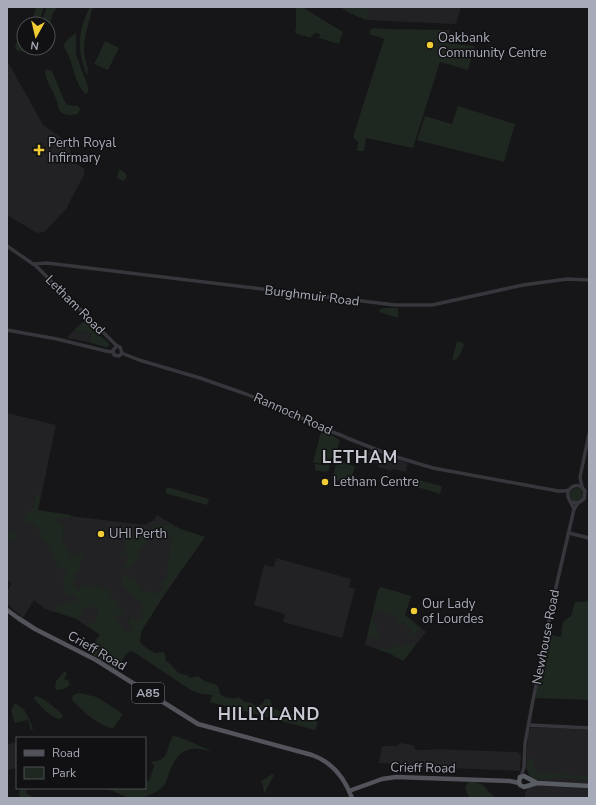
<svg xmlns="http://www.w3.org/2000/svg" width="596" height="805" viewBox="0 0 596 805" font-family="'Nunito Sans',sans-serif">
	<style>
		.built { fill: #222124 }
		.green { fill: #1f2721 }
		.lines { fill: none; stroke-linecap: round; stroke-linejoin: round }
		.tertiary { stroke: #36363c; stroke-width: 3.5 }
		.primary { stroke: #52535b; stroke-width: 4.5 }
		.trunk { stroke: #5a5c64; stroke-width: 4.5 }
		.poi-dot { fill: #f1cc33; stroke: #111012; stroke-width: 1.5 }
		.labels { text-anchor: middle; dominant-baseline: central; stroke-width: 3; stroke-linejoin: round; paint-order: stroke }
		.shield { fill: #111012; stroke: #7a7c86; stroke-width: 1 }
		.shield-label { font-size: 12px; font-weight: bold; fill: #a7aab7 }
		.poi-label { font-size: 13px; fill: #a7aab7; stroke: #111012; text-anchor: start }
		.street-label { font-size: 13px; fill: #a7aab7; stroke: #111012 }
		.district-label { font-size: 17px; font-weight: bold; letter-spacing: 1px; fill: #c8cad3; stroke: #111012 }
	</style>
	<rect width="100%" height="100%" fill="#161517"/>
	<g class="built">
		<path d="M340,7H461L456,24L366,20L350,13Z"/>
		<path d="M7,60L43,125L71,144L70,157L74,162L84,169V175L69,203L67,208L44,232L37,233L7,215Z"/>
		<path d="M73,331L81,333L82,331L91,334L88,342L67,338Z"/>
		<path d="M7,413L56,425L38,510L62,515L145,525L154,520L157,515L170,523L185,531L205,537L165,594L127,653L76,619L45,609L34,600L23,618L7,604V591L12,584L7,580Z"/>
		<path d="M370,451L408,463L405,472L393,469L390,471L378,467V464L365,460L367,452Z"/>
		<path d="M276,558L351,579L349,587L355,589L342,638L283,622L285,614L254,605L264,565L274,567Z"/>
		<path d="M381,587L411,596L405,615L426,632L403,661L389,653L365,645L378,590Z"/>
		<path d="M531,727L589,730V798H525V792L529,786L531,778L526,768L528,734Z"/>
		<path d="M15,742L17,749V765L14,769L7,770V745Z"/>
		<path d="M400,743L413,745L416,750H431L432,749L517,752L521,755L520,771L422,767V765L379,763L382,746H397Z"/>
	</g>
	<g class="green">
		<path d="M36,7H44L38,24H31Z"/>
		<path d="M47,7H58C51,14 50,21 51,30L48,33V24H43C43,17 44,13 47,7Z"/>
		<path d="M90,7H93C89,21 84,36 84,51C84,61 90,65 87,76C77,49 77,33 90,7Z"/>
		<path d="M296,7H302L343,32L339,44L319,38L320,34L316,33L312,35L311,38L295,33L296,27Z"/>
		<path d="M340,7H369L366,20L350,13Z"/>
		<path d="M374,28L385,29L450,30L446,43L475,46L468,70L440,62L413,148L366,138L364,151H357L358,142L353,137L384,39L369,34L370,30Z"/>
		<path d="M76,33V54L88,87V92L86,94C72,82 75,61 63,46L68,39Z"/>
		<path d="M22,38L24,40V48H27V52L18,51L15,48L16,43Z"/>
		<path d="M105,41L119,48L108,70L94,64Z"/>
		<path d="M47,69L52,71L64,100L67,105L78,106L80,109L78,114C73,115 65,117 60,111C58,109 58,103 56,99C53,91 44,78 45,70Z"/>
		<path d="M458,106L515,124L504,162L417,140L425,116L452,124Z"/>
		<path d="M119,169C124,172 128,173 126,179L123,181L117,178Z"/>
		<path d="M384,308H398V318L379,312L380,309Z"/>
		<path d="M85,320C90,324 90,327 93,331C98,336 105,338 109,344L108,347H105L88,342L91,334L82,331L81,333L73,331Z"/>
		<path d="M457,341L463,343L464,345C461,352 459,360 452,360Z"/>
		<path d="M322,432H326L340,440C338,453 328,467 313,462L320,435Z"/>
		<path d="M330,461L329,470L326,472L315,470V464L323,465Z"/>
		<path d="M337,461L355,466L350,484L332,479Z"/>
		<path d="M419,480L442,486L440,494L417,487Z"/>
		<path d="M167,487L209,499L207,505L165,493Z"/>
		<circle cx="577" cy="495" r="7"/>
		<path d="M39,494H41L38,510L71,515L69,518H57V522L64,525L63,533L64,538L62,543L67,548L70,555L74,556L78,554H81L83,558L79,564L81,568L75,575V580L72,582V584L77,585L78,591L82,584L91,588L93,585H97L103,589L105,588L109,591V593L119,604L118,608L123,612L124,615H116L117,621L120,622L121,627L127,632L134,628L128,621L132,616L137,620H140L142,618C142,615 143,611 143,608C142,603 126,588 121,584L123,574L136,580L144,593L148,590L157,594L160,591H164L161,582L166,579L172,535L148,531L147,542L140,549L136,562L129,570H126L123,566L128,561V555L124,554L123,550L126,546L124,538L126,536L136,537L139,531L151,528L159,524C162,526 166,527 170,524L173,525V528H178L205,537L165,593L141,632L140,642L145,647L155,653L163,652L165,654L166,661C172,664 175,671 181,674C185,675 187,674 190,678L198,676C201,678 204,681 207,682C215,684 219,684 220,694C225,698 233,700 239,697L243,701L252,703L254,705H260L263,703L265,699H270L273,708L282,712L285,714L290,713L298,718L303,714L315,720L318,723L315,730L210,702L212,695L201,694L189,689L132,651L127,653L116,669L88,652L100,634L86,625L95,622L98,613L97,607H86L81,617L78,619L57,612L55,609L56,606L67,602H75L77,600V596L68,595C63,587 60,579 67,572L66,570H61C52,561 51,545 41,539L42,535L33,524L23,523C22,518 30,509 34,507L35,496Z"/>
		<path d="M12,531H15L17,532L16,539L11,540L7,544V535Z"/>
		<path d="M381,587L411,596L405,615L420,628L413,637L410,628L407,629L404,622L399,623L396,616L376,610L373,617L380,636L374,638L367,637L378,590Z"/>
		<path d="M589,601V700L535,698L548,634L561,637L563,622L571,616L575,602Z"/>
		<path d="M414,643L415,646L403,661L389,653L378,650L384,647L385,650L399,645L400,648L403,647V645Z"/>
		<path d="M65,671L67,673L64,679L68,680L70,685L64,689L57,690L55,688L56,681Z"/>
		<path d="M79,693L97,697L123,714L113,729C96,724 84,712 72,700L73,695Z"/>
		<path d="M35,696C45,697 54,708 62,714L63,717L59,719C52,718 38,705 34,698Z"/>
		<path d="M15,703C26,708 30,719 33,730H31L28,720L15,723L11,710Z"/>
		<path d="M173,736L179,737L212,751C205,750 195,747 188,750C174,754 170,771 166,782C162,790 148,797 140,798C125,800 116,790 102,788H145V780L149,781L154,766L151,762C171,760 165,749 173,736Z"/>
		<path d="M527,758L534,759V768L538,773L589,776V781C578,780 567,777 557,778C549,778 538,782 531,777C526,772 527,764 527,758Z"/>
		<path d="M272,774L274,775L264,794L263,784L260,782Z"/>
		<path d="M472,781L483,785L495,798H470C466,793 463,787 468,782Z"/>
		<path d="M20,788H27L26,793L34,798H21L19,794Z"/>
	</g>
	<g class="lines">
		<g class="tertiary">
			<path d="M7,246L36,266L117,346L120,347L122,353L124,354L139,360L200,378L246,394L278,407L330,431L343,436L347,438L393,456L433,468L558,491H565L569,490"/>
			<path d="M33,264L47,263L395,305H432L523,285L567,279L589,280"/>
			<path d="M7,330L57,339L106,351L113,352"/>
			<path d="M117,346L113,350L114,355L119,356L122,353"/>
			<path d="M582,487L580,477L589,434"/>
			<path d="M571,502L578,503L584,499L585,491C580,483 572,484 568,492V497L574,509"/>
			<path d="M569,533L589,538"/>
			<path d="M529,725L589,728"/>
			<path d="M521,777L524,767L525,743L533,700L554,596L574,509L578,503"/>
		</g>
		<g class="primary">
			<path d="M7,610L18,618L35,629L96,660L198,724L312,755C332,762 345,779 352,798"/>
			<path d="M349,791L382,779L396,777L510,781L519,783"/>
		</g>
		<path class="trunk" d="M537,783L524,776L520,777L519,782L520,785L524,787L537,783L589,786"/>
	</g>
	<g class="poi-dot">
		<circle cx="430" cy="45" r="4"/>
		<path d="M37 144h4v4h4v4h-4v4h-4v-4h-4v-4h4z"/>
		<circle cx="325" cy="482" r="4"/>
		<circle cx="101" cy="534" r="4"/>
		<circle cx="414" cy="611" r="4"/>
	</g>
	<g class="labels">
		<rect class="shield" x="132" y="683" width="32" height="20" rx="3"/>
		<g class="shield-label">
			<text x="148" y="693">A85</text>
		</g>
		<g class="poi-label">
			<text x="438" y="38">Oakbank<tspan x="438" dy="15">Community Centre</tspan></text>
			<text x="48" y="143">Perth Royal<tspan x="48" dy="15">Infirmary</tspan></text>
			<text x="333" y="482">Letham Centre</text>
			<text x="109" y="534">UHI Perth</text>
			<text x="422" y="604">Our Lady<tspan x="422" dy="15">of Lourdes</tspan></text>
		</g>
		<g class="street-label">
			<text transform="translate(312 296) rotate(7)">Burghmuir Road</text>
			<text transform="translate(75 305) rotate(45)">Letham Road</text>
			<text transform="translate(293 414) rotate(24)">Rannoch Road</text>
			<text transform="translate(546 637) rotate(-79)">Newhouse Road</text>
			<text transform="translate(97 651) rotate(30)">Crieff Road</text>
			<text transform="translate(423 768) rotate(1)">Crieff Road</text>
		</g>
		<g class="district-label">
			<text x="360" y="457">LETHAM</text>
			<text x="269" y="714">HILLYLAND</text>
		</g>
	</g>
	<rect width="596" height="805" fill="none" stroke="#a7aab7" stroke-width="16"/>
	<rect x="16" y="737" width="130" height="52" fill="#111012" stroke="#4d4e54"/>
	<rect x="24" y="750" width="20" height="6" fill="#52535b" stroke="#4d4e54"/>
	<text x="52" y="757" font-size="12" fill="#a7aab7">Road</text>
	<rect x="24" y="767" width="20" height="12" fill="#1f2721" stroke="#4d4e54"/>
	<text x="52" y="777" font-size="12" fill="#a7aab7">Park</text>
	<g transform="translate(36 36) rotate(188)"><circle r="19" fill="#111012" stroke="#4d4e54"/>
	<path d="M0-3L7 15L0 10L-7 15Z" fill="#f1cc33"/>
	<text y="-6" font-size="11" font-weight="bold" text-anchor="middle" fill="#a7aab7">N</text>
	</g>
</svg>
